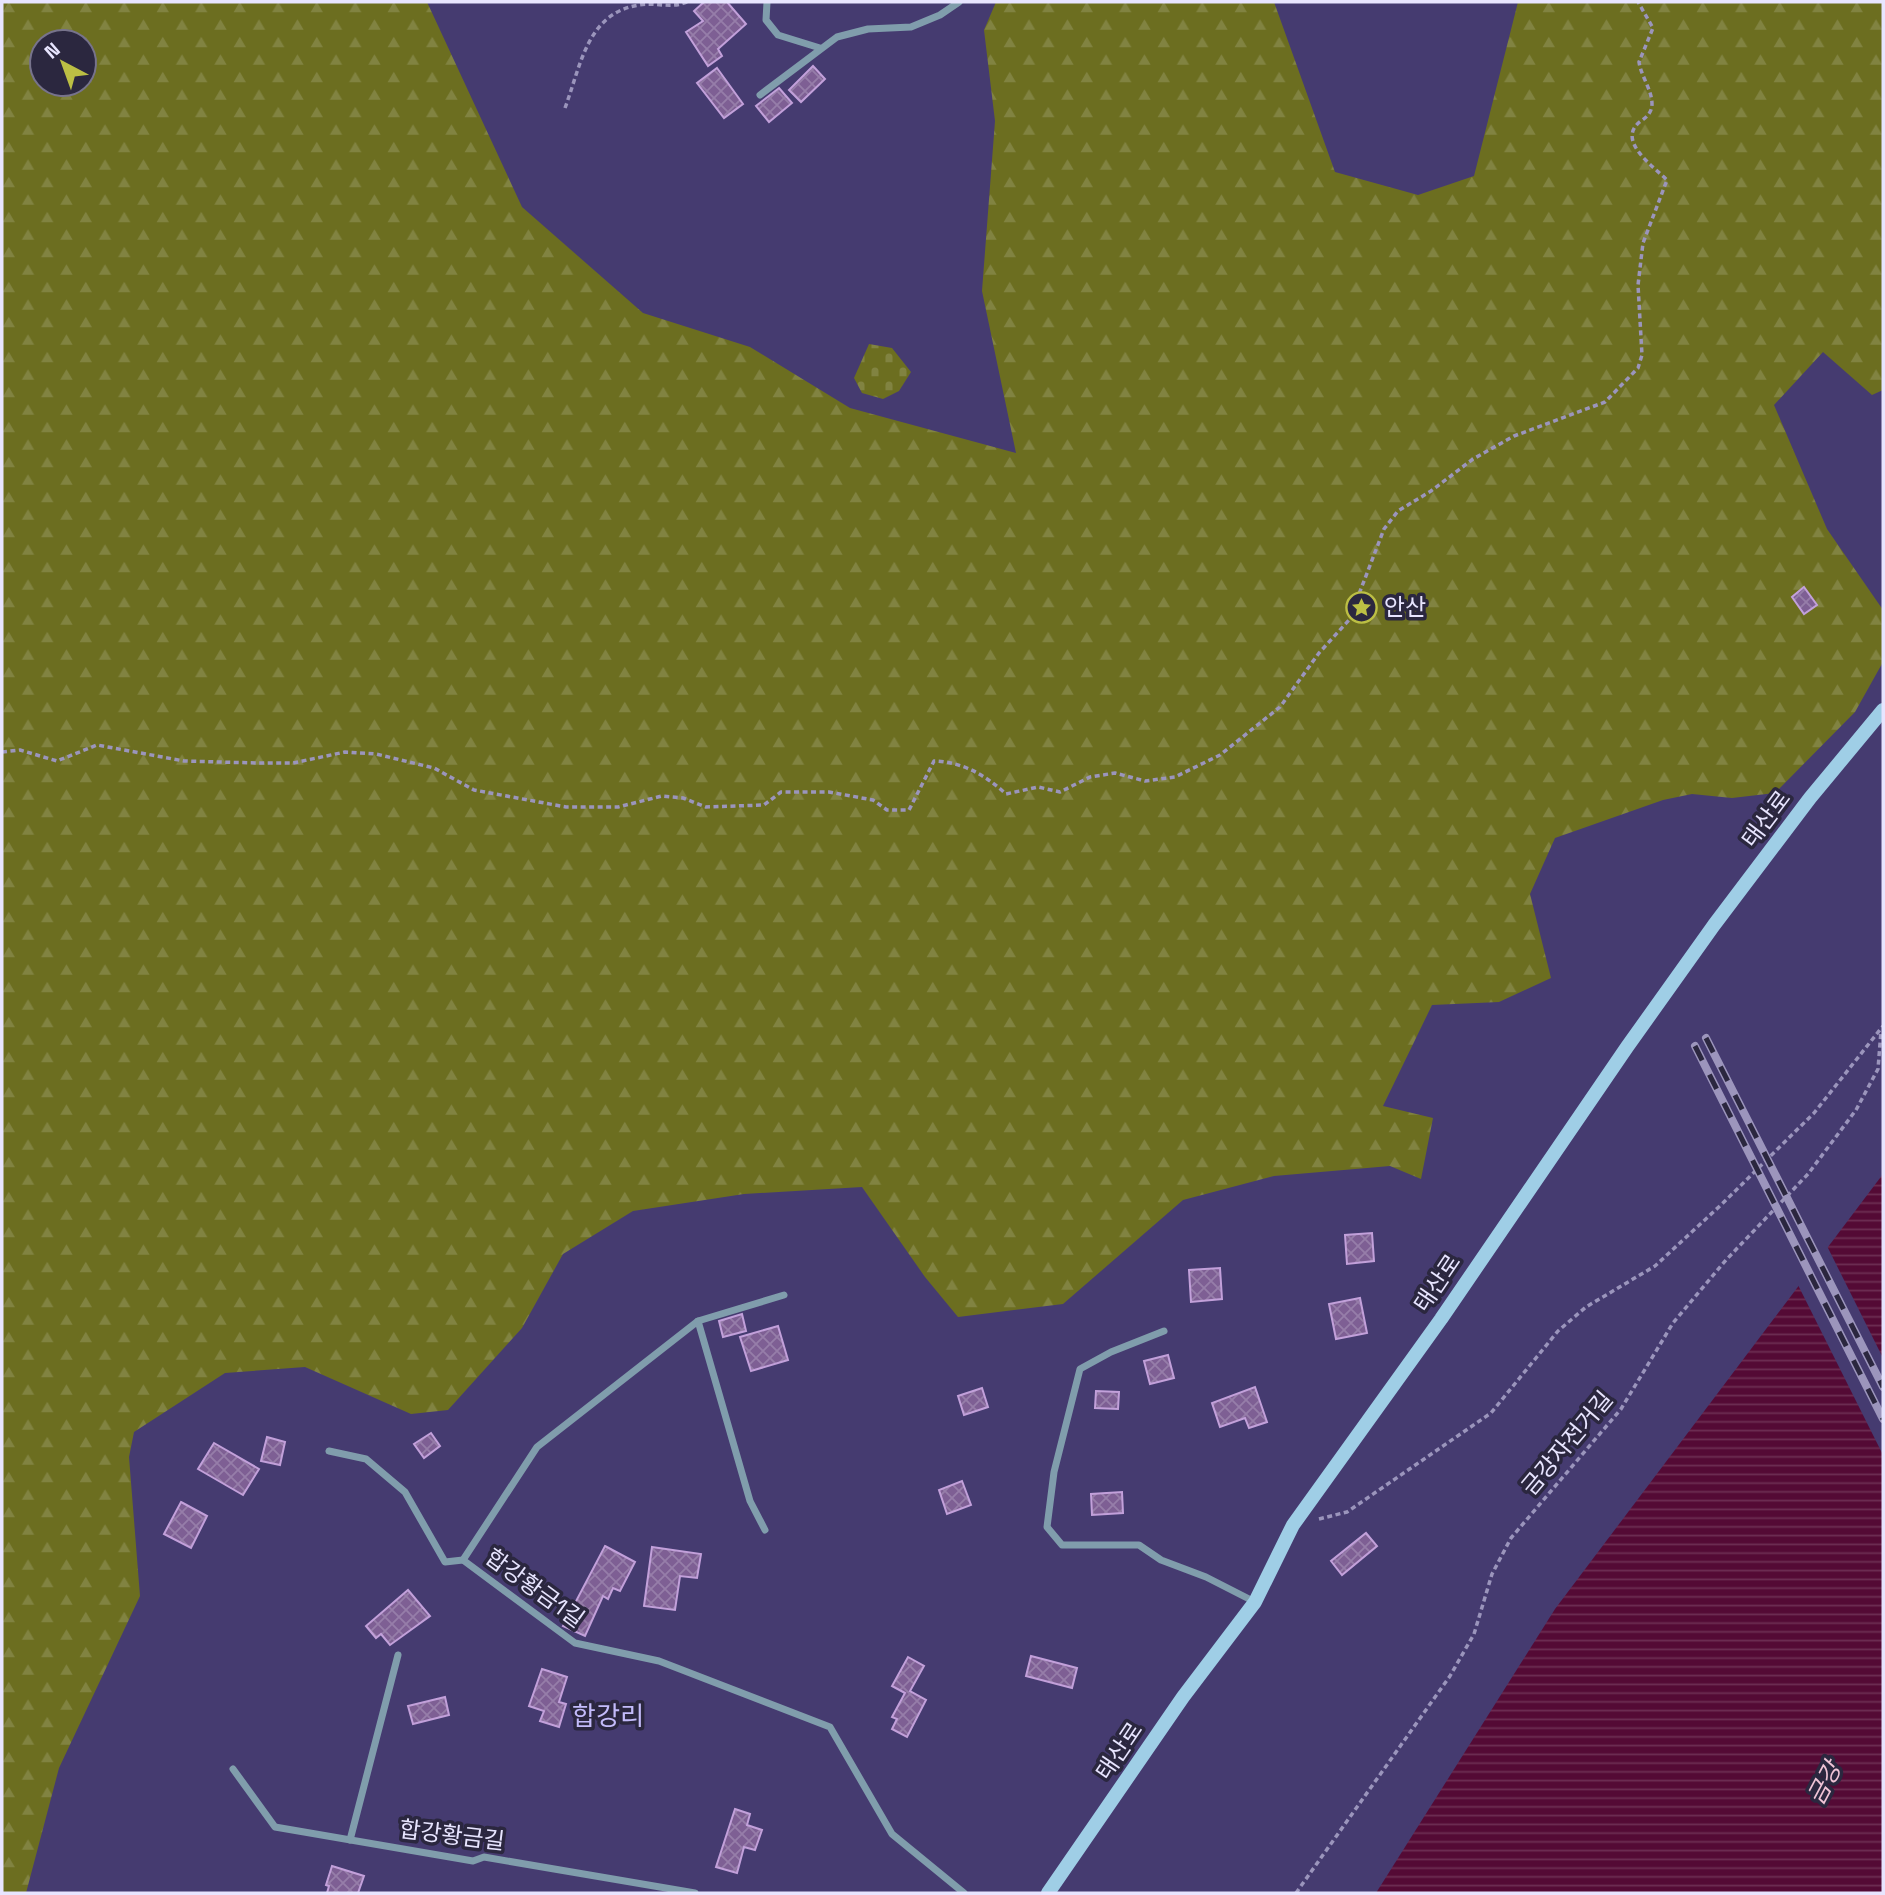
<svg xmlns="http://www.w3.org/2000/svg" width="1885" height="1895" viewBox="0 0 1885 1895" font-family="'Space Grotesk','Noto Sans KR',sans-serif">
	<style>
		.forest { fill: url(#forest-firs); fill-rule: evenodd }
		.cemetery { fill: url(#cemetery-stones) }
		.water { fill: url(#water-rules) }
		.pier { fill: #453b70 }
		.building { fill: url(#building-cross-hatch); stroke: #c2a0da; stroke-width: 2 }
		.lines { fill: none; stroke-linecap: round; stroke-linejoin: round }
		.path { stroke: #9b95bc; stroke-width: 3.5; stroke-dasharray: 5 3.5; stroke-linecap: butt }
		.street { stroke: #809dac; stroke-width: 7 }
		.secondary { stroke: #9fcee6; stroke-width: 14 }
		.rail-casing { stroke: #9c95bc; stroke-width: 8 }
		.rail { stroke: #2b273f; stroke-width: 5; stroke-dasharray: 16; stroke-linecap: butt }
		.labels { text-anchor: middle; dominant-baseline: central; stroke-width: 7; stroke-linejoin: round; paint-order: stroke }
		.poi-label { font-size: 23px; fill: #e8e5ff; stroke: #2b273f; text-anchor: start }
		.street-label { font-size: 23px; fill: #e8e5ff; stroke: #2b273f }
		.water-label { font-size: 24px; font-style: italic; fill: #f1c4d7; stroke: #2b273f }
		.quarter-label { font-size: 26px; fill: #c3bbfa; stroke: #2b273f }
	</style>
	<defs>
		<pattern id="forest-firs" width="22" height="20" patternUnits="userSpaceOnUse" patternTransform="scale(1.75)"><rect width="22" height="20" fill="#6c6e20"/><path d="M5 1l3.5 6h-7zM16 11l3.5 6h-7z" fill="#818341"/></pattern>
		<pattern id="cemetery-stones" width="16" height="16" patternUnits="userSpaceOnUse" patternTransform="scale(1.75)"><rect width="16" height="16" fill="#6c6e20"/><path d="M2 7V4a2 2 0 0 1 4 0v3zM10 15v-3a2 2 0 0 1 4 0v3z" fill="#818341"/></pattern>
		<pattern id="water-rules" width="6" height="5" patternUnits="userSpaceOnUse" patternTransform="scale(1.75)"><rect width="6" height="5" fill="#540a35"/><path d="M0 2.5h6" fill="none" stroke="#6d2e53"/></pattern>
		<pattern id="building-cross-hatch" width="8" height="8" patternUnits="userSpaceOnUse" patternTransform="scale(1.75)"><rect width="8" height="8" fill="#7e5f94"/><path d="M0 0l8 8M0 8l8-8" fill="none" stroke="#967da9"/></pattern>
	</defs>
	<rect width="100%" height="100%" fill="#453b70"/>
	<path class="forest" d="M2,2H427L522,207L643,313L750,347L850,408L1016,453L982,291L995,121L984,30L996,2H1274L1335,172L1418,195L1474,176L1518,2H1883V390L1872,395L1823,352L1774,405L1827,529L1883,610V662L1855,712L1775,793L1732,798L1692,794L1663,800L1555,838L1530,894L1551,978L1499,1002L1432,1005L1383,1106L1433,1118L1421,1179L1390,1166L1274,1176L1183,1200L1063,1304L958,1317L925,1277L862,1187L744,1194L633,1211L563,1254L522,1328L448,1410L411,1414L305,1367L225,1373L134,1432L129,1457L140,1596L59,1768L26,1893H2ZM42,42H84V84H42Z"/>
	<path class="cemetery" d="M869,344L892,348L911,372L899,391L883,399L862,393L854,378Z"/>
	<path class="water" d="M1883,1174V1893H1376L1555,1609Z"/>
	<path class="pier" d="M1826,1244L1883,1358V1455L1797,1283Z"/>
	<g class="building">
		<path d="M704,2H727L746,24L718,49L722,56L708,66L686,32L703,21L694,11Z"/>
		<path d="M813,66L825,79L801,102L789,90Z"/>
		<path d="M717,68L743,104L724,118L697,83Z"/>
		<path d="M779,88L792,103L769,122L756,106Z"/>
		<path d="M1804,587L1817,605L1804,614L1792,597Z"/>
		<path d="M1372,1233L1374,1261L1347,1264L1345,1235Z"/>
		<path d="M1220,1268L1222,1299L1191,1302L1189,1270Z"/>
		<path d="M1360,1298L1367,1333L1336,1339L1329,1304Z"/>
		<path d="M742,1314L746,1331L723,1337L719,1321Z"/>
		<path d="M778,1326L788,1360L751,1371L740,1337Z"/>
		<path d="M1168,1355L1174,1378L1150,1384L1144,1361Z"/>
		<path d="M1255,1387L1267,1422L1249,1428L1245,1418L1220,1427L1212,1403Z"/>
		<path d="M982,1388L988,1407L964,1415L958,1396Z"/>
		<path d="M1096,1391L1119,1392L1118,1409L1095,1408Z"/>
		<path d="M431,1433L440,1446L424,1458L414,1444Z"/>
		<path d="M267,1437L285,1442L280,1465L261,1461Z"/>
		<path d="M214,1443L259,1469L243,1495L198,1469Z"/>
		<path d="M962,1481L971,1505L947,1514L939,1490Z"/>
		<path d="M1122,1492L1123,1513L1092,1515L1091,1494Z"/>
		<path d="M181,1502L207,1516L191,1548L164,1534Z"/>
		<path d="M1366,1533L1377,1546L1342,1575L1331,1561Z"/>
		<path d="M605,1546L635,1562L620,1591L613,1588L608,1599L603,1596L585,1636L563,1626Z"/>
		<path d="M652,1547L701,1554L697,1578L680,1576L675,1610L644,1606Z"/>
		<path d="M408,1590L430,1616L390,1645L381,1634L376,1638L366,1626Z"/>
		<path d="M1031,1656L1077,1668L1072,1688L1026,1676Z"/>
		<path d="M908,1657L924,1666L910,1691L926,1700L907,1737L892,1729L897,1719L892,1717L905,1693L892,1686Z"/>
		<path d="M542,1669L567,1677L559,1702L566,1704L559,1727L540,1721L544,1711L529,1706Z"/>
		<path d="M445,1697L449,1715L413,1724L408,1706Z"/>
		<path d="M735,1809L750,1814L747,1825L762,1830L755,1850L744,1847L737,1873L716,1867Z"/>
		<path d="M332,1866L364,1876L358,1893H327L329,1886L326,1885Z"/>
	</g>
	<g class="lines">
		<g class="path">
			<path d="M565,108C581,65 587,13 639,5C656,2 671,9 687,2"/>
			<path d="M2,752L20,750L57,761L97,745L184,761L256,763H293L345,752L376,754L434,768L474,790L566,807H618L662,796L683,798L706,807L764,805L781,792H829L873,800L887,810H909L934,761C963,762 985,775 1006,794L1038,787L1060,792L1090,777L1115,773L1145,781L1175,777L1220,755L1280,707L1319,653L1349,620L1384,529L1398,511L1431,491L1473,459L1514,436L1605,402L1638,368L1642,355L1638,285L1643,243L1667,180C1653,166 1615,140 1641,121C1647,117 1652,112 1652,104C1652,90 1641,76 1639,62L1653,28L1638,2"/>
			<path d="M1319,1519L1347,1512L1491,1413L1558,1331L1586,1307L1655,1266L1722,1204L1814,1113L1883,1026"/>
			<path d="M1296,1893L1450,1676L1474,1634L1492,1574L1511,1538L1621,1409L1673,1323L1726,1260L1808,1174L1856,1110L1878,1069L1881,1031"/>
		</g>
		<g class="street">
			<path d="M767,2L766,20L778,35L820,48"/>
			<path d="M760,95L837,37L868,29L911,27L940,15L959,2"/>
			<path d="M698,1321L784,1295"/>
			<path d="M1164,1331L1111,1352L1080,1369L1054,1472L1047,1527L1062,1545H1139L1161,1560L1206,1577L1255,1602"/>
			<path d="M329,1451L366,1459L405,1492L445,1562L463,1560"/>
			<path d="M765,1530L750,1501L698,1321L537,1447L463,1560L575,1643L659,1661L830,1727L892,1834L964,1893"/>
			<path d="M233,1769L275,1827L473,1861L484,1857L695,1893"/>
			<path d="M350,1840L398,1655"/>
		</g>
		<path class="secondary" d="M1048,1893L1183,1697L1255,1602L1293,1525L1441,1319L1627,1047L1714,925L1810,798L1883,710"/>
		<defs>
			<g id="rail">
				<path d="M1706,1038L1883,1387"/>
				<path d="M1695,1046L1883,1419"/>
			</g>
		</defs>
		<use href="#rail" class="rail-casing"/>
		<use href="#rail" class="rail"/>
	</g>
	<defs>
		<symbol id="sight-ring" viewBox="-11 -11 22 22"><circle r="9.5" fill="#2b273f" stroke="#bcbf44" stroke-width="1.5"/><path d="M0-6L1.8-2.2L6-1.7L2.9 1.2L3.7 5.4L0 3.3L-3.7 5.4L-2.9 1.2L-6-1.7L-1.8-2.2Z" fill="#bcbf44"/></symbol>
	</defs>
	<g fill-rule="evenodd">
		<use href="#sight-ring" x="1344" y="590" width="35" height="35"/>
	</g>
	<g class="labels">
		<g class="poi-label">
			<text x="1384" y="607">안산</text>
		</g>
		<g class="street-label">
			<text transform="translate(1766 819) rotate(-53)">태산로</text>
			<text transform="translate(1437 1283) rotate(-56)">태산로</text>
			<text transform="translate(1567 1443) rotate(-50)">금강자전거길</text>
			<text transform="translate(535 1588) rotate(36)">합강황금1길</text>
			<text transform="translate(1119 1751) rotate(-56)">태산로</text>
			<text transform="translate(452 1835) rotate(7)">합강황금길</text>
		</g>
		<g class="water-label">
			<text transform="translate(1824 1783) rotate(-62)">금강</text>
		</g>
		<g class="quarter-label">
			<text x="608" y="1716">합강리</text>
		</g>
	</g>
	<rect width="1885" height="1895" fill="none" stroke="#e8e5ff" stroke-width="7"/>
	<g transform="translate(63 63) rotate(319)"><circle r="33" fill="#2b273f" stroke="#77738c" stroke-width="2"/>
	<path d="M0-5L12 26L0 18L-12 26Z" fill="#bcbf44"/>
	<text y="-10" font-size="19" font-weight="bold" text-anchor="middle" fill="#e8e5ff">N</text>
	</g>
</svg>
